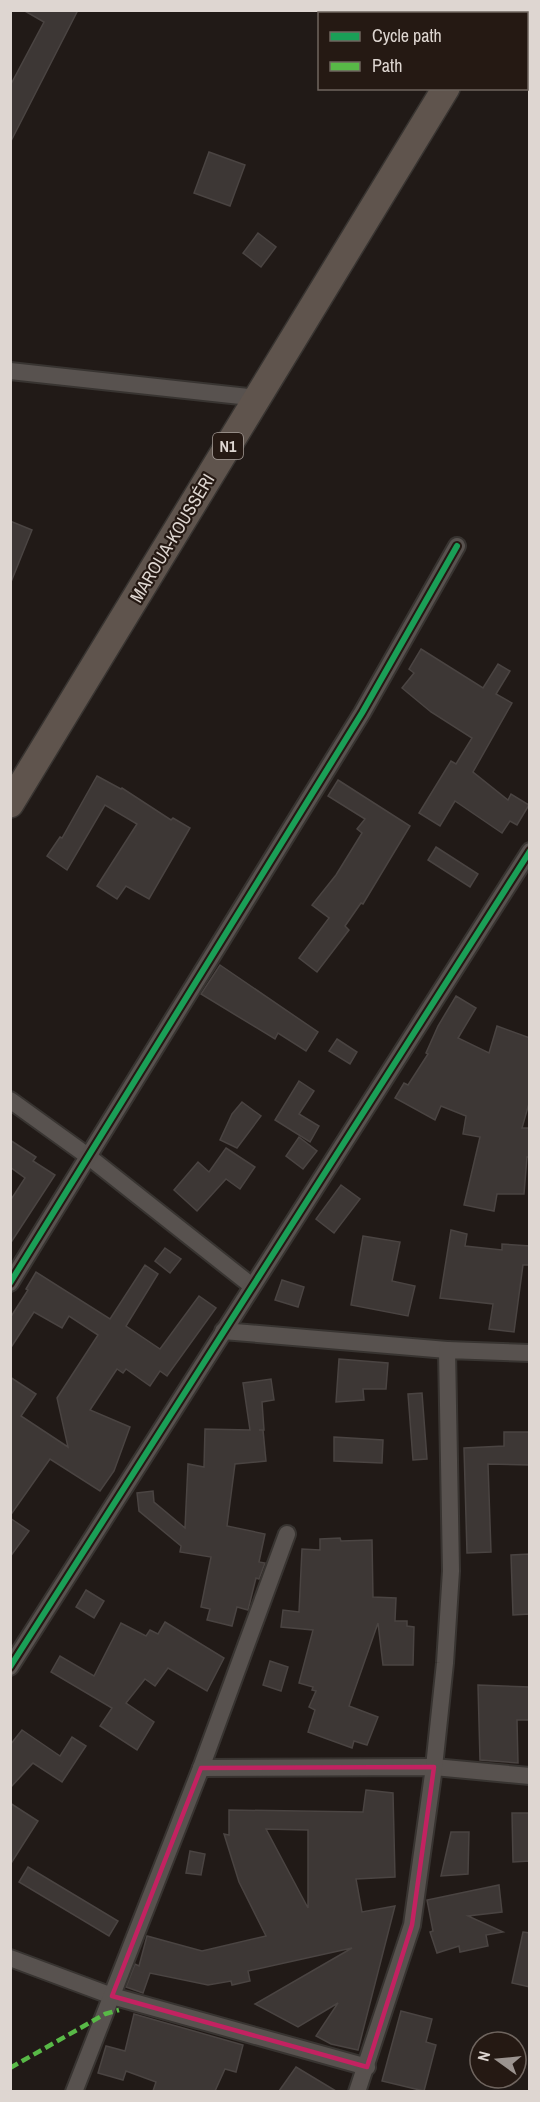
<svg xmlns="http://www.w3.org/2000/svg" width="540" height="2102" viewBox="0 0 540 2102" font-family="'Archivo Narrow',sans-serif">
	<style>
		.building { fill: #3d3735; stroke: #4a4442; stroke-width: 1.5; fill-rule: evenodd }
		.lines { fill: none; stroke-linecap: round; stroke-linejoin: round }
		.minor-casing { stroke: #383431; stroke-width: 20 }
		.trunk-casing { stroke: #383431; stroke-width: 30 }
		.minor { stroke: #58524f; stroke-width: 16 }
		.trunk { stroke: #5f544d; stroke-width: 27 }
		.quiet { stroke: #58b947; stroke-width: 4.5; stroke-dasharray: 9 4.5; stroke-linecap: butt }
		.cycleway-casing { stroke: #251913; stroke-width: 10 }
		.cycleway { stroke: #1a9f57; stroke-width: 6 }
		.marked { fill: none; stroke: #c32261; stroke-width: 4.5; stroke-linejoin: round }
		.labels { text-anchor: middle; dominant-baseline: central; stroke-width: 4.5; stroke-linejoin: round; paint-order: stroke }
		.shield { fill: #251913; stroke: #a69d98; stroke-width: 1.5 }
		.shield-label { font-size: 16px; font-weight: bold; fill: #ded6d1 }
		.street-label { font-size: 18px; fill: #ded6d1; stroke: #251913 }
	</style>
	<rect width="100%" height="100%" fill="#211a17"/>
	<g class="building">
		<path d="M23,10H78L10,143V86L44,22Z"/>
		<path d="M209,152L245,165L230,206L194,193Z"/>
		<path d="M258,233L276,247L261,267L243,253Z"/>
		<path d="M10,521L32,530L11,582H10Z"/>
		<path d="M421,649L483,688L498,664L510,671L496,694L512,703L473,772L508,800L511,794L529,805L517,825L510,821L502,833L455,801L440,826L419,813L451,761L456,764L472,738L431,712L402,688L414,673L409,669Z"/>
		<path d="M97,776L121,789L122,788L171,820L173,818L190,828L149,899L126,886L117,899L97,886L137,824L105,805L67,870L47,856L60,837L62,838Z"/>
		<path d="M338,780L410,826L363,904L361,903L345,926L349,930L317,972L299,958L329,918L312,905L336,875L362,833L357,829L365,819L328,796Z"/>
		<path d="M436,847L478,874L470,887L428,860Z"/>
		<path d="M220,965L318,1032L306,1051L278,1033L275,1039L201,994Z"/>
		<path d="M456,996L476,1008L458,1038L489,1053L497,1026L530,1038V1100L522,1128H530V1157H527L524,1194H497L494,1211L464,1205L480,1137L463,1134L466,1116L441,1106L435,1120L395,1098L404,1083L408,1085L428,1054L426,1053L438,1026Z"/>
		<path d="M337,1039L357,1052L350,1064L329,1051Z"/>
		<path d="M299,1081L314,1091L299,1114L319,1126L310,1142L275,1120Z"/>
		<path d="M242,1102L261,1116L237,1148L220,1140L232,1114Z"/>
		<path d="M299,1137L317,1151L303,1169L286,1156Z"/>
		<path d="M10,1140L36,1157L33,1161L55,1175L10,1244V1201L25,1178L10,1167Z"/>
		<path d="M226,1148L255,1167L240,1189L226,1179L197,1211L174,1190L198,1162L209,1172Z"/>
		<path d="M341,1185L360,1199L334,1233L316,1219Z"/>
		<path d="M451,1230L467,1234L465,1246L502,1250V1244L530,1246V1265H523L514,1332L489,1329L493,1304L440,1298Z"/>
		<path d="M363,1236L400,1242L392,1281L415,1286L408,1316L351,1305Z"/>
		<path d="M165,1248L181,1259L170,1273L155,1261Z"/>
		<path d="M145,1265L158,1274L126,1326L160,1349L199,1296L216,1308L167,1376L160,1371L150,1386L126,1369L123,1373L117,1369L90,1410L130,1427L114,1471L100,1491L50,1459L10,1516V1377L36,1394L21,1416L68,1447L57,1398L98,1335L69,1316L62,1328L34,1312L10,1349V1318L28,1290L26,1289L36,1272L110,1319Z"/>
		<path d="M282,1280L304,1287L298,1307L275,1300Z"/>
		<path d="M339,1359L388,1363L386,1389H363L364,1400L336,1402Z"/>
		<path d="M271,1379L274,1400L262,1402L264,1430H259H263L266,1461L235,1464L227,1526L265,1534L259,1562L265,1563L259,1579L256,1578L248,1610L237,1607L232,1626L207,1620L210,1609L201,1607L211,1557L180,1552L181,1546L139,1511L137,1493L153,1491L154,1502L185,1528L188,1464L204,1467L205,1429L250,1430L243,1383Z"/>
		<path d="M422,1393L427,1459L413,1460L408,1394Z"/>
		<path d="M504,1432H530V1465L488,1464L491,1552L467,1553L464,1448L504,1446Z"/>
		<path d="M334,1437L383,1440L382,1463L334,1461Z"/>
		<path d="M10,1518L29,1531L10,1557Z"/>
		<path d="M340,1538L341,1541L372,1540L373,1597L396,1598L395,1621H407V1626L414,1627L413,1665H383L378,1623L349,1706L378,1717L367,1745L354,1741L352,1748L308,1732L315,1710L309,1707L316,1691L312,1690L313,1687L299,1683L313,1630L281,1627L283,1610L299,1612L302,1549L320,1550V1539Z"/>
		<path d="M530,1554V1614L513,1615L511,1555Z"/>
		<path d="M86,1590L104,1601L94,1618L76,1607Z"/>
		<path d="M165,1622L224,1658L207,1691L168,1668L155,1686L145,1679L126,1703L154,1722L137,1750L100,1726L112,1708L51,1672L60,1656L94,1676L121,1623L146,1636L150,1630L158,1634Z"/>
		<path d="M270,1661L288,1667L281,1691L263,1685Z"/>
		<path d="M478,1685L530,1687V1720H517L518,1763L480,1760Z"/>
		<path d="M22,1730L60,1756L72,1737L86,1746L62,1782L33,1763L10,1788V1745Z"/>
		<path d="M366,1790L393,1793L395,1877L356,1879L362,1912L395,1906L358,2050L331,2044L316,2036L338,2003L298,2027L255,2004L352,1948L248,1971L250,1981L232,1985L231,1981L208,1985L150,1973L143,1993L126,1987L135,1964L139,1966L147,1936L202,1951L266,1936L239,1882L224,1834L229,1835V1810L363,1812ZM266,1829L308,1830V1908Z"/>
		<path d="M10,1803L38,1821L10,1865Z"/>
		<path d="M512,1813H530V1861L513,1862Z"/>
		<path d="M451,1832H469L468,1874L441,1876Z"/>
		<path d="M190,1851L205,1854L201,1875L186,1873Z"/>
		<path d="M28,1867L118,1921L109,1936L19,1882Z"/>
		<path d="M499,1885L502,1912L468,1916L503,1932L486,1935L488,1946L460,1952L459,1946L437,1953L430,1932L433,1931L427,1900Z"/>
		<path d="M523,1932L530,1933V1987L512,1983Z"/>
		<path d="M401,2011L432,2019L426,2042L436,2045L424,2091L382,2081Z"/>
		<path d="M134,2014L243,2045L236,2072L225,2069L215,2091H153L156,2082L126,2071L123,2080L98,2073L106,2046L125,2051Z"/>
		<path d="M296,2067L336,2091H279Z"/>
	</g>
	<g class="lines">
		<defs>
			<g id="minor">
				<path d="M10,371L258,398"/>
				<path d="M10,1100L89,1157L252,1286"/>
				<path d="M10,1283L362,713L457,546"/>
				<path d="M223,1331L447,1350"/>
				<path d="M10,1667L530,851"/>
				<path d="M201,1768L287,1534"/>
				<path d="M10,1958L112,1996L367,2067"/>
				<path d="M74,2092L201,1768L434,1767L530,1776"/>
				<path d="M357,2092L412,1925L434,1767L445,1663L451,1571L447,1350L530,1353"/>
			</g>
			<g id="trunk">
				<path d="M492,14L494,10"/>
				<path d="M10,804L446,88"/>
			</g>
		</defs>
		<use href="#minor" class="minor-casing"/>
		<use href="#trunk" class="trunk-casing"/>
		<use href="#minor" class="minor"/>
		<use href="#trunk" class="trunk"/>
		<path class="quiet" d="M10,2068L105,2014L119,2010"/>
		<defs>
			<g id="cycleway">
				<path d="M10,1283L362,713L457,546"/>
				<path d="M10,1667L530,851"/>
			</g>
		</defs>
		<use href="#cycleway" class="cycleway-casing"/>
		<use href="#cycleway" class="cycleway"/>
	</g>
	<path class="marked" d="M434,1767L412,1925L367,2067L112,1996L201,1768Z"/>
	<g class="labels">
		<rect class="shield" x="213" y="433" width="30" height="26" rx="4.5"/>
		<g class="shield-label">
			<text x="228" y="446">N1</text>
		</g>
		<g class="street-label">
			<text transform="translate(172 538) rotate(-59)">MAROUA-KOUSSÉRI</text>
		</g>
	</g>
	<rect width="540" height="2102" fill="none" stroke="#ded6d1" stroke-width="24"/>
	<rect x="318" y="12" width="210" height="78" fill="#251913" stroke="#6f655f" stroke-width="1.5"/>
	<rect x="330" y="32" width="30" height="9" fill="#1a9f57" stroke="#6f655f" stroke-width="1.5"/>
	<text x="372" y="42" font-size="18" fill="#ded6d1">Cycle path</text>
	<rect x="330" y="62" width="30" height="9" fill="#58b947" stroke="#6f655f" stroke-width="1.5"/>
	<text x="372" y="72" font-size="18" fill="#ded6d1">Path</text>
	<g transform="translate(498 2060) rotate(285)"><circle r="28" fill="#251913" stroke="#6f655f" stroke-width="1.5"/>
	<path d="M0-4.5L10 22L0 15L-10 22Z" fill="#9c9490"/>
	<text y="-9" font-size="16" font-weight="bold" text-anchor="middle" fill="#ded6d1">N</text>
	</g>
</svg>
